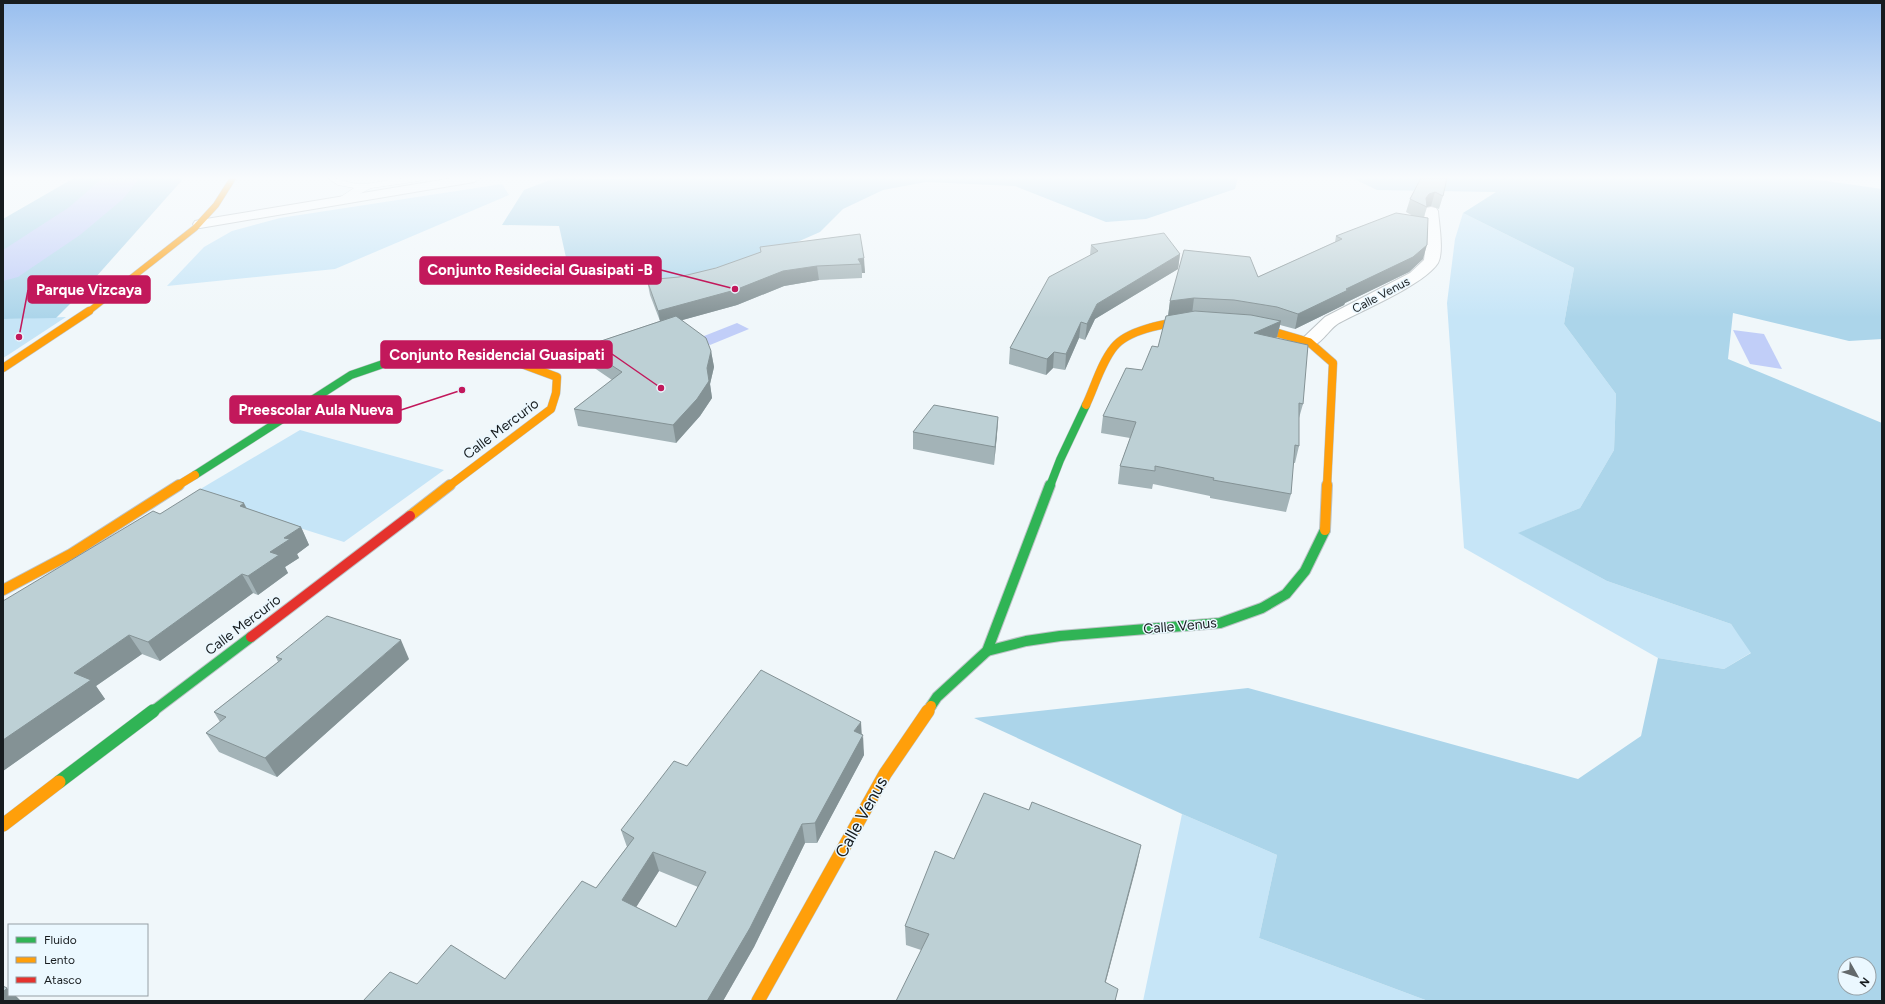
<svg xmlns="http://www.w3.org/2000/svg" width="1885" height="1004" viewBox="0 0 1885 1004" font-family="Figtree,sans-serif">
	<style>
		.green { fill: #c6e5f7 }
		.forest { fill: #acd5ea; fill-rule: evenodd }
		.water { fill: #c1cef8 }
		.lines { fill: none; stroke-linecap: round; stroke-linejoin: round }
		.river { fill: #c1cef8; fill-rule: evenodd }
		.lane-casing { stroke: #bcc3c6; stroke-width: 1 }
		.street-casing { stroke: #bcc3c6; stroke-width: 2 }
		.fast-far2-casing { stroke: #bcc3c6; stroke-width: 9 }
		.fast-far1-casing { stroke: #bcc3c6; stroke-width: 12 }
		.fast-casing { stroke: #bcc3c6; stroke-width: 14 }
		.slow-far3-casing { stroke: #bcc3c6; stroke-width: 7 }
		.slow-far2-casing { stroke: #bcc3c6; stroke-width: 9 }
		.slow-far1-casing { stroke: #bcc3c6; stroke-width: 12 }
		.slow-casing { stroke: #bcc3c6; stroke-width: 14 }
		.jam-casing { stroke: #bcc3c6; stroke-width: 12 }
		.lane { fill: #fdfefe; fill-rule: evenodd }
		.street { fill: #fdfefe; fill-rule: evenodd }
		.fast-far2 { stroke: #30b455; stroke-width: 8 }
		.fast-far1 { stroke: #30b455; stroke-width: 10 }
		.fast { stroke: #30b455; stroke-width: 13 }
		.slow-far3 { stroke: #ff9f0a; stroke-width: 6 }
		.slow-far2 { stroke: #ff9f0a; stroke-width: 8 }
		.slow-far1 { stroke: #ff9f0a; stroke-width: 10 }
		.slow { stroke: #ff9f0a; stroke-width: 13 }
		.jam { stroke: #e5322d; stroke-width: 10 }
		.wall { fill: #a3b3b7; fill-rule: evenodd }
		.shaded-wall { fill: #849295 }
		.building { fill: #bdd0d5; stroke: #849295; fill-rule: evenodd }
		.labels { text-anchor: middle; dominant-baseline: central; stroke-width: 3; stroke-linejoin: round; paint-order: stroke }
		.far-street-label { font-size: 12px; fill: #171c1f; stroke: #ebf8ff }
		.street-label { font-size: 14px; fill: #171c1f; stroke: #ebf8ff }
		.near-street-label { font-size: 17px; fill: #171c1f; stroke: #ebf8ff }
		.leader { fill: none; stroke: #c2185b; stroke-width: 1.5 }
		.callout-dot { fill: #c2185b; stroke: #ebf8ff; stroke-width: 1.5 }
		.callout { fill: #c2185b; stroke: #c2185b; stroke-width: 1.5 }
		.callout-label { font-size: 15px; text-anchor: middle; font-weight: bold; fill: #fff }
	</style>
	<rect width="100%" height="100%" fill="#f0f7fa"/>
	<g class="green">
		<path d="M502,184L509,195L335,269L167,286L204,247L232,231L280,218Z"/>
		<path d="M1463,213L1574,268L1564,324L1616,394L1614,450L1580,508L1519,533L1607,581L1731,624L1752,652L1724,669L1658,658L1464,548L1447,303L1455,239Z"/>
		<path d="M66,317L8,355L3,358V319Z"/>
		<path d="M300,430L444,470L344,542L192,494Z"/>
		<path d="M1182,814L1277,855L1259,938L1428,1001H1143Z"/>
	</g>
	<g class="forest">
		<path d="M74,178H184L87,287L56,318L3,319V219Z"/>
		<path d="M555,178L617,179L632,178H1238L1235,189L1146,219L1106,222L1015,186L926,182L883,190L843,209L820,232L779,250L672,280H571L559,226L502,225L524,190Z"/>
		<path d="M1352,178H1806L1882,189V339L1849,341L1733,313L1728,359L1882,423V1001H1428L1259,938L1277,855L1182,814L974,718L1248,688L1578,779L1641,736L1658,658L1724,669L1751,653L1731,624L1607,581L1518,533L1580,508L1614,450L1616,394L1564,324L1574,268L1463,213L1496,192L1377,190ZM1845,964H1869V988H1845Z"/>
	</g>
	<g class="water">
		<path d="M737,323L749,329L710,345L699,338Z"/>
		<path d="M1733,330L1764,334L1782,369L1750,364Z"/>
	</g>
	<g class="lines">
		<path class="river" d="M103,178H140L123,199L80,235L18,277L3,281V250L68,208Z"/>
		<defs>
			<path id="lane" d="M328,178C340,178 352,185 364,184C385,182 403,176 423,178L419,181L371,188L342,203L339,202V198L354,188L338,185Z"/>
			<g id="street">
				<path d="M453,178H480L474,182L200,228L195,227L193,224L195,221L200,220Z"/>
				<path d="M1431,207L1436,208L1438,211C1439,224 1444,252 1438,263C1425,284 1363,310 1339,323C1326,331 1320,350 1303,346L1300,342L1303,338L1325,317L1410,273L1424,260L1426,243L1424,211L1426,208Z"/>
			</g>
			<g id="fast-far2">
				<path d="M195,475L351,375L383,364L407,357L441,352L481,354L519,363"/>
				<path d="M1050,486L1060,460L1086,405"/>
			</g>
			<g id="fast-far1">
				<path d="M987,651L1026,641L1060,636L1220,623L1262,608L1286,594L1305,571L1325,530"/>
				<path d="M931,706L937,697L987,651L1050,485"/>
				<path d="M152,712L251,637"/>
			</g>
			<path id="fast" d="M59,782L153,711"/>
			<path id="slow-far3" d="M88,312L195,228L216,205L233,178"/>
			<g id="slow-far2">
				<path d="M1250,325L1309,342L1333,363L1327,486"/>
				<path d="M3,368L89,311"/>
				<path d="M1086,405C1095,386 1101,363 1114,347C1129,328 1171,323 1194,319"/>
				<path d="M177,486L195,475"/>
				<path d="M449,486L551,409L556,393L557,377L519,363"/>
			</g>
			<g id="slow-far1">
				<path d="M410,516L450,485"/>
				<path d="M1325,530L1327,485"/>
				<path d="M3,590L71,554L179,485"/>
				<path d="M927,712L931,706"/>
			</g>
			<g id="slow">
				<path d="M3,825L59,782"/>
				<path d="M758,1001L885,774L928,711"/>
			</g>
			<path id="jam" d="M251,637L410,516"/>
		</defs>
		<use href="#lane" class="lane-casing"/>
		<use href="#street" class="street-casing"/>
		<use href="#fast-far2" class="fast-far2-casing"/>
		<use href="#fast-far1" class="fast-far1-casing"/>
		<use href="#fast" class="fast-casing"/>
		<use href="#slow-far3" class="slow-far3-casing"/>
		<use href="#slow-far2" class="slow-far2-casing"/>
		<use href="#slow-far1" class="slow-far1-casing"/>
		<use href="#slow" class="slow-casing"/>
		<use href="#jam" class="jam-casing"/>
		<use href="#lane" class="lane"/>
		<use href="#street" class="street"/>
		<use href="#fast-far2" class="fast-far2"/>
		<use href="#fast-far1" class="fast-far1"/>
		<use href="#fast" class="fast"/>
		<use href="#slow-far3" class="slow-far3"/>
		<use href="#slow-far2" class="slow-far2"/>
		<use href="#slow-far1" class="slow-far1"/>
		<use href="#slow" class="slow"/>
		<use href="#jam" class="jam"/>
	</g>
	<g class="wall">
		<path d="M1421,178L1443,196L1439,209L1431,206L1427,207L1424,217L1423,259L1409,272L1345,303L1344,305L1295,329L1280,325L1277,337L1276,338L1303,404L1299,418V446L1295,463H1293L1291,494L1286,512L1210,498V496L1153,484L1152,489L1118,484L1120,466L1130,438L1101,433L1103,416L1142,370L1158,347L1168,316L1170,301L1258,277L1335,242L1336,236L1413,216L1406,212L1410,199Z"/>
		<path d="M860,234L865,273H862V278L819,280L784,286L737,305L682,320L711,351L714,367L710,384L712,398L700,416L676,443L578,426L574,409L612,380L587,363L583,347L660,321L650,295L647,280L679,277Z"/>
		<path d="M1091,245L1180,254L1178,269L1095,319L1085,340L1079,338L1065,370L1053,368L1046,375L1009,364L1010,348L1090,255Z"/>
		<path d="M998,417L997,434L994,465L913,449V432Z"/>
		<path d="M246,508L301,527L309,545L297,554L299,558L285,567L288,573L258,595L253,593L160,661L142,654L96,686L105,699L3,771L160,514Z"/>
		<path d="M276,657L409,659L277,777L219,752L206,733L220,722L214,712L278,662Z"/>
		<path d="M861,735L864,755L817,843H805L754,947L723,1001H363L417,984L505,979L596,888L627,847L621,830L687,766ZM659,871L698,887L676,927L636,907Z"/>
		<path d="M954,859L1137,864L921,950L906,945L905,926Z"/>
	</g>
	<g class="shaded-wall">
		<path d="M1435,192L1431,206L1426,207V198L1429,194Z"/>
		<path d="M1427,245L1423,259L1409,272L1345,303L1344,305L1295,329L1298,314L1346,289Z"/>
		<path d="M1180,254L1178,269L1095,319L1085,340L1087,324L1097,304Z"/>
		<path d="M864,258L865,273H862L861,264L858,259Z"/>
		<path d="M817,266L819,280L784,286L737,305L661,326L658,311L783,271Z"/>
		<path d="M1194,298L1192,314L1168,317L1170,301Z"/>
		<path d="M1281,321L1277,337L1251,349L1254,333Z"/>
		<path d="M1081,322L1079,338L1065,370L1066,354Z"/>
		<path d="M711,351L714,367L710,384L712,398L700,416L676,443L673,425L707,368Z"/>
		<path d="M1054,352L1053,368L1046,375L1047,359Z"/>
		<path d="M998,417L997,434L994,465L995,447Z"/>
		<path d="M244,503L253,521L240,506Z"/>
		<path d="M301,527L309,545L297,554L299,558L285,567L288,573L258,595L248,576L284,538Z"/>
		<path d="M242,574L253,593L160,661L148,642Z"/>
		<path d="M129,635L142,654L96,686L105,699L3,771V740L74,673Z"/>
		<path d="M401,640L409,659L277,777L265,758Z"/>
		<path d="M861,722L862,738L863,735L864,755L817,843L815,823L854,731Z"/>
		<path d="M802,824L805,843L754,947L723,1001H707Z"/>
		<path d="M1141,845L1137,864L1101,1000L1105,982Z"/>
		<path d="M653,852L659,871L628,920L622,900Z"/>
		<path d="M7,988L9,990V995H15L21,1001H3V992Z"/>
	</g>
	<g class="building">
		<path d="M1421,178H1447L1443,196L1435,192L1429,194L1426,198L1427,207L1410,199Z"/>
		<path d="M1396,213L1428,218L1427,245L1413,257L1346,289L1348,290L1298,314L1277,307L1234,300L1194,298L1170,301L1184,250L1250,257L1258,277L1342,239L1336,236Z"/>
		<path d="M1164,233L1180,254L1097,304L1087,324L1081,322L1066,354L1054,352L1047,359L1010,348L1049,277L1098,251L1091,245Z"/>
		<path d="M860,234L864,258L858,259L861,264L817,266L783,271L735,290L658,311L647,280L679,277L716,268L761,252L760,247Z"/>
		<path d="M1195,311L1251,315L1281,321L1254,333L1308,345L1303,404L1299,403V446L1295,445L1291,494L1213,480L1214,478L1155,466V471L1120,466L1136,422L1103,416L1126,368L1142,370L1152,346L1158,347L1166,316Z"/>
		<path d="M676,316L706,338L711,351L707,368L709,381L697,399L673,425L574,409L622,372L583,347Z"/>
		<path d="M934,405L998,417L995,447L913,432Z"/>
		<path d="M200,489L244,503L240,506L301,527L284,538L290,539L270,552L279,555L248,576L242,574L148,642L129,635L74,673L91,680L3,740V601L153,511L160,514Z"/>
		<path d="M327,616L401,640L265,758L206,733L226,717L214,712L282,659L276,657Z"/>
		<path d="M761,670L861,722L854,731L863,735L815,823L802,824L750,928L707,1001H363L390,972L417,984L451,945L505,979L582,881L596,888L634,838L621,830L674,761L687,766ZM653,852L706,872L676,927L622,900Z"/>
		<path d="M984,793L1029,810L1032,802L1141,845L1105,982L1118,989L1115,1001H896L929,934L905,926L935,851L954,859Z"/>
		<path d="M3,986L7,988L3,992Z"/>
	</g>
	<linearGradient id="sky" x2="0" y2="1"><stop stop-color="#98beee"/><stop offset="0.56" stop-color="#f8fbfd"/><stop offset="1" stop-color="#f8fbfd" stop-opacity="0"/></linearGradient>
	<rect width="1885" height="318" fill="url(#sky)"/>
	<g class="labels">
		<g class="far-street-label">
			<text transform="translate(1381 295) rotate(-28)">Calle Venus</text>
		</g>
		<g class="street-label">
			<text transform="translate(501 429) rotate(-37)">Calle Mercurio</text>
			<text transform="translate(243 625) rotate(-37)">Calle Mercurio</text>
			<text transform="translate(1180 626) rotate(-5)">Calle Venus</text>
		</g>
		<g class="near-street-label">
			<text transform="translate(861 817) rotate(-61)">Calle Venus</text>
		</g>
	</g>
	<path class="leader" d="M735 289L661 270M19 337L28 290M661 388L612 354M462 390L401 410"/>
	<g class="callout-dot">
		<circle cx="735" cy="289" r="4"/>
		<circle cx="19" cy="337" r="4"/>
		<circle cx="661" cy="388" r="4"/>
		<circle cx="462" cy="390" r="4"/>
	</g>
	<g class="callout">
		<rect x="420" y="257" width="241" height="27" rx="4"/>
		<rect x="28" y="276" width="122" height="27" rx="4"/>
		<rect x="381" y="341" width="231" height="27" rx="4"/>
		<rect x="230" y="396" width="171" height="27" rx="4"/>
	</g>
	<g class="callout-label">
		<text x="540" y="275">Conjunto Residecial Guasipati -B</text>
		<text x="89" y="295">Parque Vizcaya</text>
		<text x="497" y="360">Conjunto Residencial Guasipati</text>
		<text x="316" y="415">Preescolar Aula Nueva</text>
	</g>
	<rect width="1885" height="1004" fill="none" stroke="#171c1f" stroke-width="8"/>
	<rect x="8" y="924" width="140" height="72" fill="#ebf8ff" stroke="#96a0a5"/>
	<rect x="16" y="937" width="20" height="6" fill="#30b455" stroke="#96a0a5"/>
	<text x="44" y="944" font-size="12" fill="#171c1f">Fluido</text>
	<rect x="16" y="957" width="20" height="6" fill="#ff9f0a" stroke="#96a0a5"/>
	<text x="44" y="964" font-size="12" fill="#171c1f">Lento</text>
	<rect x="16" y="977" width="20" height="6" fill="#e5322d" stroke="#96a0a5"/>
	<text x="44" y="984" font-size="12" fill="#171c1f">Atasco</text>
	<g transform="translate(1857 976) rotate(129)"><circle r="19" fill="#ebf8ff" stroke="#96a0a5"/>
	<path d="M0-3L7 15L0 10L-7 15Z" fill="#63696c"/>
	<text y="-6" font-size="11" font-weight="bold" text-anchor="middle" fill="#171c1f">N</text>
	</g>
</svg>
